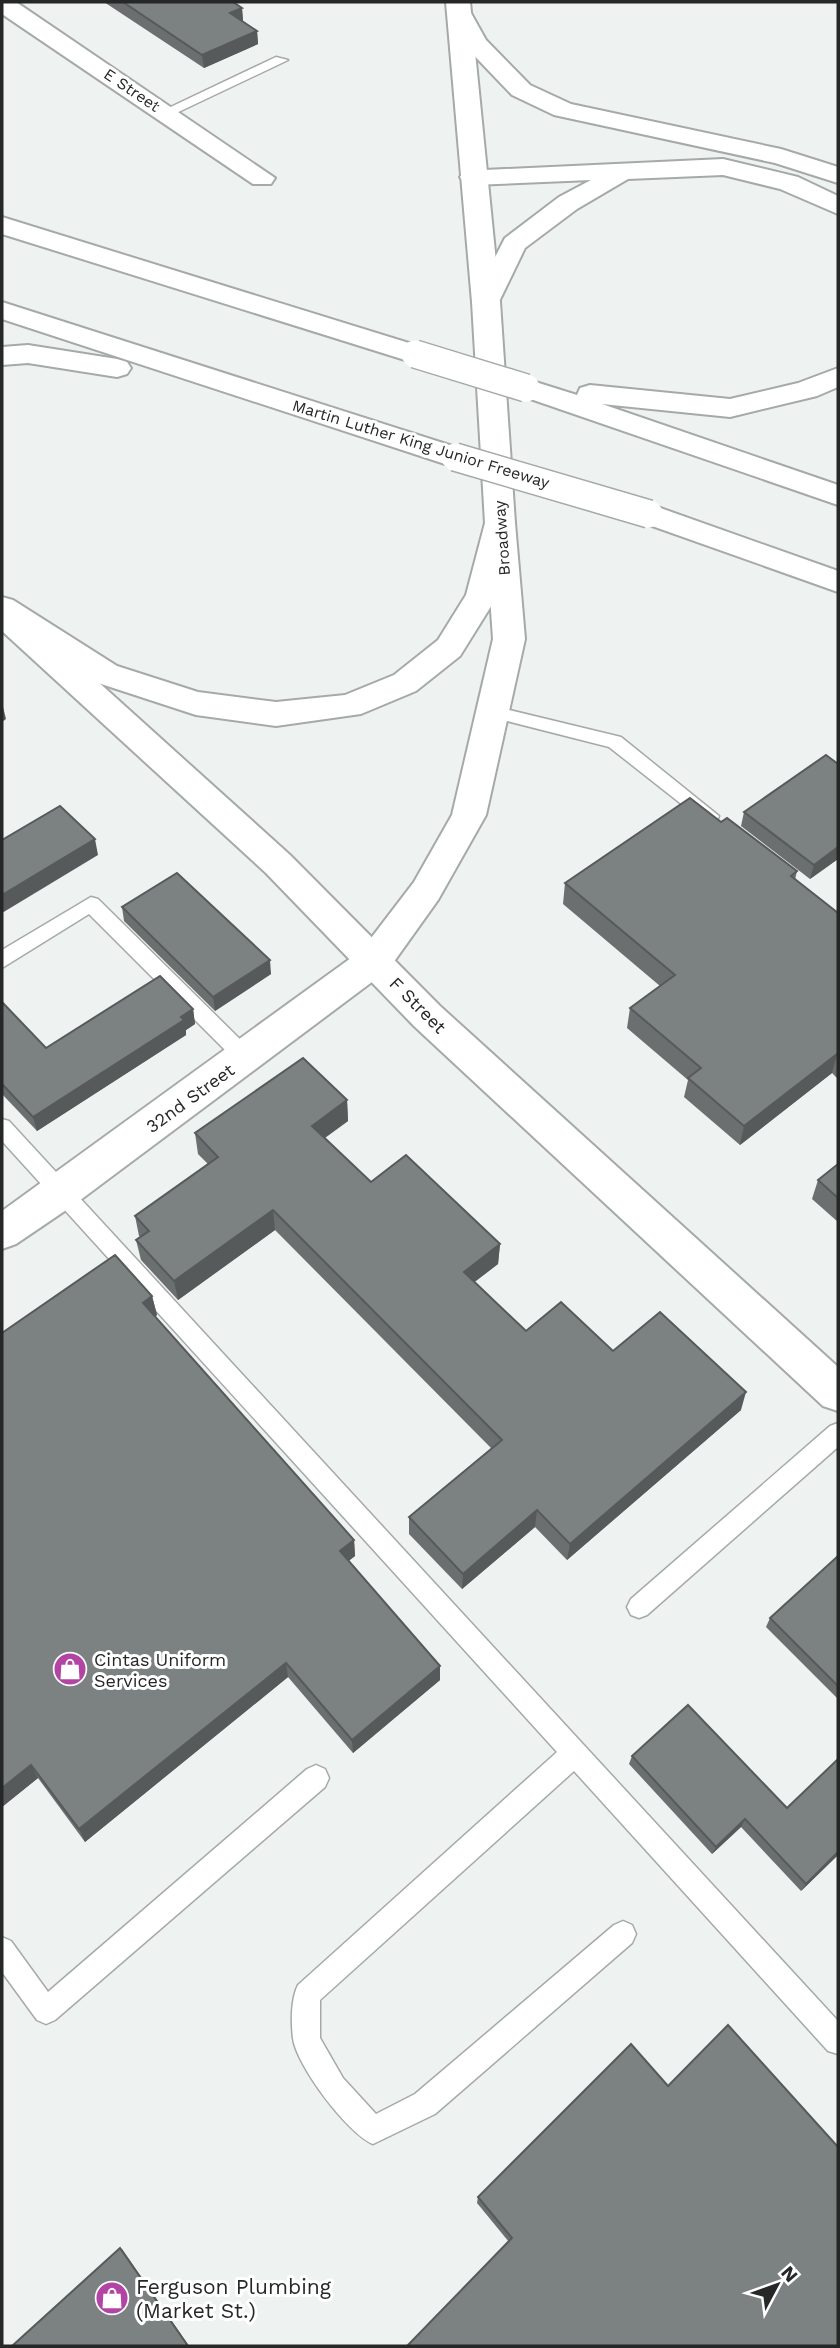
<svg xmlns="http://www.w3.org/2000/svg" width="840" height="2348" viewBox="0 0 840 2348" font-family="'Work Sans',sans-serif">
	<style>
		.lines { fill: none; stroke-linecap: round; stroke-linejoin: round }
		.service-casing { stroke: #a5aaa7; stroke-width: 3 }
		.minor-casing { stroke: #a5aaa7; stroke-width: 4 }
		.secondary-casing { stroke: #a5aaa7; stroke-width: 4 }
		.primary-casing { stroke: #a5aaa7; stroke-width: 4 }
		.motorway-casing { stroke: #a5aaa7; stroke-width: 4 }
		.service { fill: #fff; fill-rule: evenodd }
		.minor { fill: #fff; fill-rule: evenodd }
		.secondary { fill: #fff; fill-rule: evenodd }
		.primary { fill: #fff; fill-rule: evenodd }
		.motorway { fill: #fff; fill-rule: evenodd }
		.motorway-bridge-casing { stroke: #a5aaa7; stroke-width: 30; stroke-linecap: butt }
		.motorway-bridge { stroke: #fff; stroke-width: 27 }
		.wall { fill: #6b6f6f }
		.shaded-wall { fill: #575a5a }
		.building { fill: #7c8181; stroke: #575a5a; stroke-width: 2 }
		.labels { text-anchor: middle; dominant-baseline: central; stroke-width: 6; stroke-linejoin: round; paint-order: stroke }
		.far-street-label { font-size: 16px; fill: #262727; stroke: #fff }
		.street-label { font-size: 18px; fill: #262727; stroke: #fff }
		.poi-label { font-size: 18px; fill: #262727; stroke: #fff; text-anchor: start }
		.near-poi-label { font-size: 21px; fill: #262727; stroke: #fff; text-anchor: start }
	</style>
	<rect width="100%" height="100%" fill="#eef3f1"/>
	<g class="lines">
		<defs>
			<g id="service">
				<path d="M276,57L288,60L170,116L158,113Z"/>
				<path d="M493,706L621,737L719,816L717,821H703L609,747L487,716L484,712Z"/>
				<path d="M91,897L98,899L252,1051L255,1057L252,1063H238L89,914L2,968V950Z"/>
				<path d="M2,1119L9,1121L838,2021V2054L828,2051L574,1771L320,2000V2038L343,2078L376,2114L415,2094L614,1925L623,1921L632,1925L636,1934L632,1943L435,2114L373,2144C348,2134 296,2065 293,2038C291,2022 291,1999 298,1985L557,1752L2,1141Z"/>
				<path d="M838,1423V1447L647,1615L639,1618L631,1615L627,1607L631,1599L830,1426Z"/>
				<path d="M316,1765L325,1769L329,1778L325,1787L55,2020L46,2024L37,2020L2,1972V1937L11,1941L48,1992L307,1769Z"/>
			</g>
			<g id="minor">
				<path d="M2,2H16L275,178L271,184H253L2,14Z"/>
				<path d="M2,602L13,605L290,855L440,1006L838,1367V1411L823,1406L414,1026L266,873L2,631Z"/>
			</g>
			<path id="secondary" d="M500,513L511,516L515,523L525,639L486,815L438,900L388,970L75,1204L16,1244L2,1249V1211L362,950L414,882L452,815L493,639L485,523L489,516Z"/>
			<path id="primary" d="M446,2H470L500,302L515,523L498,595L460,656L416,691L361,714L276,726L196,715L95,682L2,623V597L13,600L117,666L198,692L276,702L345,695L394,675L438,640L466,595L485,523L472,302Z"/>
			<g id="motorway">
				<path d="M459,4L467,6L486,40L530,85L571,104L781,149L838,167V183L775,163L554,115L512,95L467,48L447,11L451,6Z"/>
				<path d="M723,159L798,177L838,196V214L780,189L723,175L628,179L577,209L525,248L496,308H476L472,302L505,238L559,197L591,180L473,185L464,183L460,177L464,171Z"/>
				<path d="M2,217L425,348L429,354L425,360L415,363L405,360L2,234Z"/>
				<path d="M2,302L465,450L470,457L465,464L455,466L445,464L2,319Z"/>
				<path d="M28,345L117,359L127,362L131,368L127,374L117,377L28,363L2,365V347Z"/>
				<path d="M838,368V387L817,396L730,417L602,404L838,485V505L516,394L512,388L516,382L526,379L577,395L580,388L590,385L730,399L798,383Z"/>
				<path d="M649,504L838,571V592L638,521L634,514L638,507Z"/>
			</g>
		</defs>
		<use href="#service" class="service-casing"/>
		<use href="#minor" class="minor-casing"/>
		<use href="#secondary" class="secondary-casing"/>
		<use href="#primary" class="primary-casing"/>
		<use href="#motorway" class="motorway-casing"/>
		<use href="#service" class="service"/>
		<use href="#minor" class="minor"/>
		<use href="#secondary" class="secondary"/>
		<use href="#primary" class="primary"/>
		<use href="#motorway" class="motorway"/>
		<defs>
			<g id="motorway-bridge">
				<path d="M415,354L526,388"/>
				<path d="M455,457L649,514"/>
			</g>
		</defs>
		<use href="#motorway-bridge" class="motorway-bridge-casing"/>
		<use href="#motorway-bridge" class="motorway-bridge"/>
	</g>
	<g class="wall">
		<path d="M104,2H233L242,8L243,22L257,31L258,44L204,68Z"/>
		<path d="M838,764V859L810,879L741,826L744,812Z"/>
		<path d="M721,822L797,871L795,880L838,913V1079L832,1073L740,1145L684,1097L688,1080L627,1028L630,1008L660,986L563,904L565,883Z"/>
		<path d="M122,907L271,974L215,1011L124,921Z"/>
		<path d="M2,1002L46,1048L193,1009L195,1024L186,1030V1035L37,1131L2,1094Z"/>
		<path d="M347,1100L348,1121L325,1138L371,1182L500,1244L498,1264L474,1282L526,1331L613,1351L741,1410L567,1560L535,1527L462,1589L409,1534V1517L492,1449L275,1230L178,1300L141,1260L136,1240L141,1237L139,1236L135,1216L208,1164L198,1154L195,1133Z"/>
		<path d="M838,1164V1222L812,1199L818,1180Z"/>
		<path d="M152,1296L157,1315L155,1317L354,1540L355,1556L348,1561L440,1666V1680L353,1753L288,1677L85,1842L38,1778L2,1807Z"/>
		<path d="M838,1556V1699L766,1627L770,1618Z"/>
		<path d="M632,1756L787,1808L838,1759V1855L801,1891L741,1827L712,1854L629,1764Z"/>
		<path d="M668,2086L838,2147L509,2242L477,2203L478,2197Z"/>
	</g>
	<g class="shaded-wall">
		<path d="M242,8L243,21L231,27L230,13Z"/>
		<path d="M257,31L258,44L204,68L202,55Z"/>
		<path d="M2,703L6,719L2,722Z"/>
		<path d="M95,839L98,855L2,913V895Z"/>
		<path d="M838,847V859L810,879L814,865Z"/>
		<path d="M270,960L271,974L215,1011L213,997Z"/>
		<path d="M193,1009L195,1024L186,1030V1035L37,1131L33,1117Z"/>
		<path d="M837,1054L832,1073L740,1145L744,1126Z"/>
		<path d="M347,1100L348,1121L313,1146L312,1126Z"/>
		<path d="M273,1210L275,1230L178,1300L174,1281Z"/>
		<path d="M500,1244L498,1264L463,1291L464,1272Z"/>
		<path d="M152,1296L157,1315L148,1322L143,1303Z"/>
		<path d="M746,1392L741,1410L567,1560L570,1544Z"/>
		<path d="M537,1510L535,1527L462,1589L463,1574Z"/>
		<path d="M354,1540L355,1556L341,1567L340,1551Z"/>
		<path d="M286,1663L288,1677L85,1842L79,1829Z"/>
		<path d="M440,1666V1680L353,1753L352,1740Z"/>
		<path d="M31,1765L38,1778L2,1807V1788Z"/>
		<path d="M745,1819L741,1827L712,1854L716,1847Z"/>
		<path d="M838,1852V1855L801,1891L806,1884Z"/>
		<path d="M120,2248L122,2249L189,2346H188Z"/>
	</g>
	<g class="building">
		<path d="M123,2H233L242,8L230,13L257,31L202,55Z"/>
		<path d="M826,755L838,764V847L814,865L744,812Z"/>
		<path d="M690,798L721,822L727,818L797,871L791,876L838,913V1054H837L744,1126L688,1078L701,1068L630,1008L675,975L565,883Z"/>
		<path d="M60,806L95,839L2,895V840Z"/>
		<path d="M177,873L270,960L213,997L122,907Z"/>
		<path d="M160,976L193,1009L181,1017L184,1020L33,1117L2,1084V1002L46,1048Z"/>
		<path d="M303,1058L347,1100L312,1126L371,1182L406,1155L500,1244L464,1272L526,1331L561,1302L613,1351L660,1312L746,1392L570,1544L537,1510L463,1574L409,1517L502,1440L273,1210L174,1281L136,1240L149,1231L135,1216L218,1157L195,1133Z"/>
		<path d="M838,1164V1198L818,1180Z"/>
		<path d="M115,1255L152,1296L143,1303L354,1540L340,1551L440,1666L352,1740L286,1663L79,1829L31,1765L2,1788V1333Z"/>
		<path d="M838,1556V1686L770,1618Z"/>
		<path d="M688,1705L787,1808L838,1759V1852L806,1884L745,1819L716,1847L632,1756Z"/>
		<path d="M728,2025L838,2147V2346H407L512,2238L478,2197L631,2044L668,2086Z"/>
		<path d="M120,2248L188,2346H12Z"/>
	</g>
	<defs>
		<symbol id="shop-disc" viewBox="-11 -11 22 22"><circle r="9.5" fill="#b244a3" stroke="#fff"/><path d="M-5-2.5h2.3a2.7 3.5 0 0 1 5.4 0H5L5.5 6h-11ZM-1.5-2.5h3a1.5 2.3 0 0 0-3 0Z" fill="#fff"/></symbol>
	</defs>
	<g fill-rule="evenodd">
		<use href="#shop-disc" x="51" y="1650" width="38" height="38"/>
		<use href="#shop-disc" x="93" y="2279" width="38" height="38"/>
	</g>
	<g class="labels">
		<g class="far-street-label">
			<text transform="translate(132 90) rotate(34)">E Street</text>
			<text transform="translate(421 444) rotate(17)">Martin Luther King Junior Freeway</text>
			<text transform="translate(502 538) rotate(-94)">Broadway</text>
		</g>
		<g class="street-label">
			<text transform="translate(418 1005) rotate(45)">F Street</text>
			<text transform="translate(190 1098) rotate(-36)">32nd Street</text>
		</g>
		<g class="poi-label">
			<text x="94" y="1659">Cintas Uniform<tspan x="94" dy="21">Services</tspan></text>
		</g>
		<g class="near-poi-label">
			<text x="136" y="2286">Ferguson Plumbing<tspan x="136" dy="24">(Market St.)</tspan></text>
		</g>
	</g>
	<rect width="840" height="2348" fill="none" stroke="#262727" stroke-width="7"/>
	<g transform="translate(777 2285) rotate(49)" stroke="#ffffff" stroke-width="5" paint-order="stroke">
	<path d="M0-5L12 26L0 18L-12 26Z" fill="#262727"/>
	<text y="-10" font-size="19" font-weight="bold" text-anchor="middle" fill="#262727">N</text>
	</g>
</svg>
